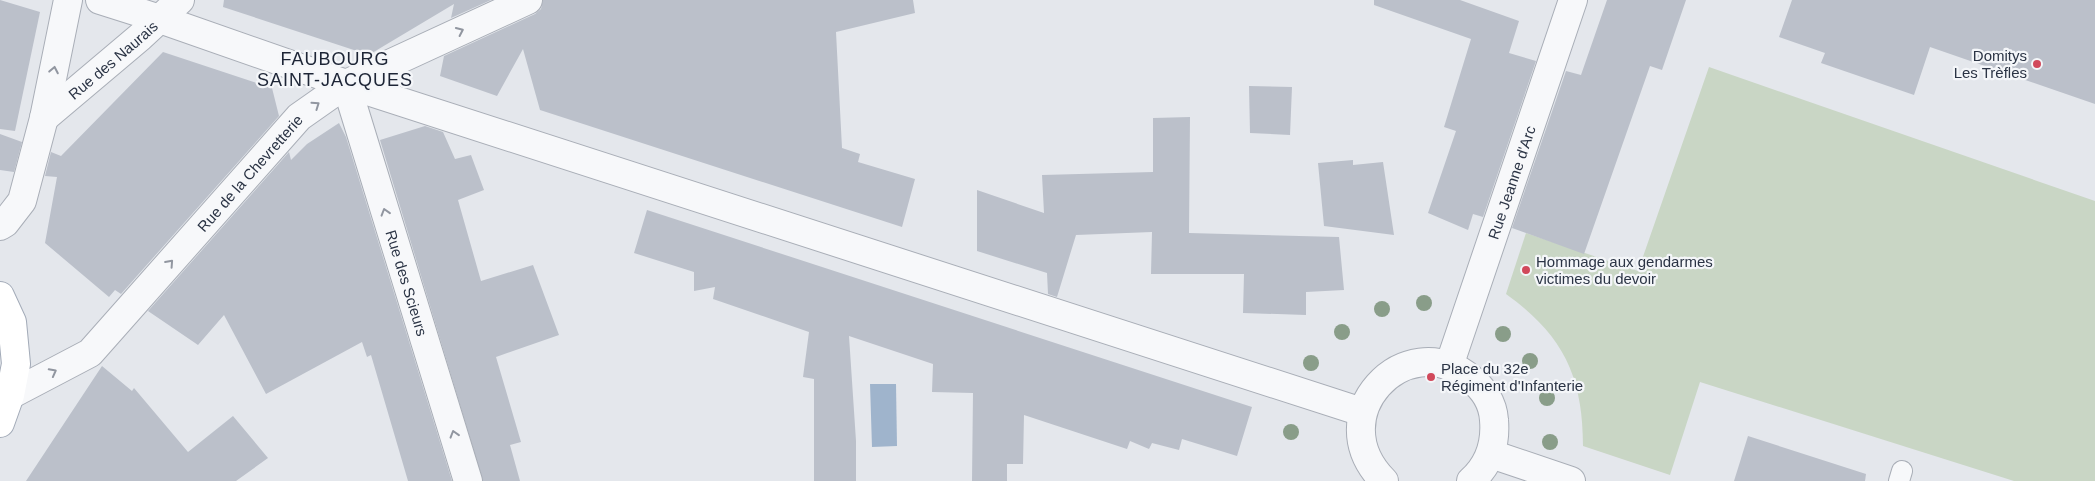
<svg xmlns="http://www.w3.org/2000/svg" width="2095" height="481" viewBox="0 0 2095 481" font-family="Helvetica,sans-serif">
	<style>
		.green { fill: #c9d6c5 }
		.water { fill: #9fb4cc }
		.building { fill: #bbc0ca }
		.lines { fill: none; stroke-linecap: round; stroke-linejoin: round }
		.service-casing { stroke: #a9aeb7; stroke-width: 22 }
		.minor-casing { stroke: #a9aeb7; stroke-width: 30 }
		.primary-casing { stroke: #a3abb8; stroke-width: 30 }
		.service { stroke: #f7f8fa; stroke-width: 20 }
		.minor { stroke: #f7f8fa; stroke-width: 28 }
		.primary { stroke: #fff; stroke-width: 28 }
		.tree { fill: #899d89 }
		.oneway { stroke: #9196a0 }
		.poi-dot { fill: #d1495b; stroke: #f4f6f9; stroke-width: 2 }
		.labels { text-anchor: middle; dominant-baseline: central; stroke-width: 4.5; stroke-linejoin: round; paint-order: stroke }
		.poi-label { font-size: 15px; fill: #2b3445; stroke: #f4f6f9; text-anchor: start }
		.street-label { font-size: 15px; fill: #2b3445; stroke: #f4f6f9 }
		.quarter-label { font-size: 18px; letter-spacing: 1px; fill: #1d2536; stroke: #f4f6f9 }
	</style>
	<rect width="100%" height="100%" fill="#e4e7ec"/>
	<path class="green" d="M1709,67L2095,201V481H2014L1700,382L1670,475L1583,446C1583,376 1563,335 1506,294L1526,233L1638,271Z"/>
	<path class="water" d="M870,384H896L897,446L872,447Z"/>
	<g class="building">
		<path d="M0,0L40,12L15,131L0,129Z"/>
		<path d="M224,0H491L451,18L454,4L372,53H363L223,7Z"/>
		<path d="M543,0H913L915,13L836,32L842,148L860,154L858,162L915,179L902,227L540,110L523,49L497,96L440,76L444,56L535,14L541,9Z"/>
		<path d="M1374,0H1460L1519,21L1509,53L1536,61L1483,217L1473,214L1468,230L1428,213L1456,131L1444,127L1471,39L1374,5Z"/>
		<path d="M1607,0H1686L1662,70L1650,66L1584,254L1512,228L1566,71L1581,75Z"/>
		<path d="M1792,0H2095V104L1930,47L1914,95L1821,63L1825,53L1779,37Z"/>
		<path d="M163,52L272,88L279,116L121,294L115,290L109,297L45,243L57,177L45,176L51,152L61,156Z"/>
		<path d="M1249,86L1292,87L1290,135L1250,133Z"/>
		<path d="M1190,117L1189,233L1339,237L1344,290L1306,292V315L1243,313L1244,274H1151L1152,232L1076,235L1057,297L1048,294L1047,273L977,251V190L1044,213L1042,175L1153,172V118Z"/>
		<path d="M339,123L346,137L452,481H408L371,355L367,357L362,342L266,394L224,315L198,345L148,311L289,152L291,160L307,144Z"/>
		<path d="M425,126L443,132L455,159L471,155L484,190L458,200L481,281L533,265L559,335L496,357L521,442L510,445L520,481H483L380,140Z"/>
		<path d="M0,134L22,142L14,172L0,170Z"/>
		<path d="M1353,160V165L1383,162L1394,235L1324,226L1318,163Z"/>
		<path d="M647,210L1252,407L1237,456L1182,439L1179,450L1152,443L1149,449L1130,441L1127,449L1024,415L1023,464H1007V481H972L973,393L932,392L933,364L849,336L856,441V481H814V379L803,377L809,332L713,299L715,287L694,291V272L634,253Z"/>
		<path d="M102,366L132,391L134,388L188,452L233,416L268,458L236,481H26Z"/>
		<path d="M1748,436L1866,474L1865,481H1734Z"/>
	</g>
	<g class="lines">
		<defs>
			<path id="service" d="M1899,481L1902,471"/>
			<g id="minor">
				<path d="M100,0L160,19L346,84L1362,412"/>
				<path id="s1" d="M346,84L468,481"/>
				<path id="s2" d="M44,118L140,37L180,0"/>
				<path d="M0,226L5,223L22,201L44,118L68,0"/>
				<path id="s3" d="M1449,366L1573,0"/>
				<path id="s4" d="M10,395L90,353L299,117L346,84L528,0"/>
				<path d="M1491,454L1571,481"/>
				<path d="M1384,481C1319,416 1405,325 1470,378C1483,388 1493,403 1494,420C1496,444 1489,465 1471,481"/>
			</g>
			<path id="primary" d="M0,296L12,322L16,364L10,395L0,423"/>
		</defs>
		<use href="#service" class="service-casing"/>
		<use href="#minor" class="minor-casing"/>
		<use href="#primary" class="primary-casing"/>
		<use href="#service" class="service"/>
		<use href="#minor" class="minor"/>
		<use href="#primary" class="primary"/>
	</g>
	<g class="tree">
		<circle cx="1424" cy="303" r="8"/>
		<circle cx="1382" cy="309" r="8"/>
		<circle cx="1342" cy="332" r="8"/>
		<circle cx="1503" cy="334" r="8"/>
		<circle cx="1530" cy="361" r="8"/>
		<circle cx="1311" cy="363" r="8"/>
		<circle cx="1547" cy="398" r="8"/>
		<circle cx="1291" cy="432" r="8"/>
		<circle cx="1550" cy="442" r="8"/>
	</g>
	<defs><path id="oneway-chevron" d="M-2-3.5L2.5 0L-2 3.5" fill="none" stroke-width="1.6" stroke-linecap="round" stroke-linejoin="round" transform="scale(1.25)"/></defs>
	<g class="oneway">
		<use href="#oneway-chevron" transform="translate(460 31) rotate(-25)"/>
		<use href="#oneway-chevron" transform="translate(54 70) rotate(-79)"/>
		<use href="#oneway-chevron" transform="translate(316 105) rotate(-35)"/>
		<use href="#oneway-chevron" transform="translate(385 212) rotate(-107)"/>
		<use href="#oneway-chevron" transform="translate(170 263) rotate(-48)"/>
		<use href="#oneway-chevron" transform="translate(53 372) rotate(-28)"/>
		<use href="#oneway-chevron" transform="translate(454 434) rotate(-107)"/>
	</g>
	<g class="poi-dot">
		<circle cx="2037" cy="64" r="5"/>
		<circle cx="1526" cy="270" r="5"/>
		<circle cx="1431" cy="377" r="5"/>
	</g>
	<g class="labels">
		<g class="poi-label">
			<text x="2027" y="55" text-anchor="end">Domitys<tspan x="2027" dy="17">Les Trèfles</tspan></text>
			<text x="1536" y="261">Hommage aux gendarmes<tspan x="1536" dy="17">victimes du devoir</tspan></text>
			<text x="1441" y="368">Place du 32e<tspan x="1441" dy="17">Régiment d'Infanterie</tspan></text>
		</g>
		<g class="street-label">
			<text stroke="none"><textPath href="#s2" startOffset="90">Rue des Naurais</textPath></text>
			<text stroke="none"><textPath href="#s4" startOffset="331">Rue de la Chevretterie</textPath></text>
			<text stroke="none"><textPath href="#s3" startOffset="194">Rue Jeanne d'Arc</textPath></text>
			<text stroke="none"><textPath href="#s1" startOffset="208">Rue des Scieurs</textPath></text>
		</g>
		<g class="quarter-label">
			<text x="335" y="59">FAUBOURG<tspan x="335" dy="21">SAINT-JACQUES</tspan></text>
		</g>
	</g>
</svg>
